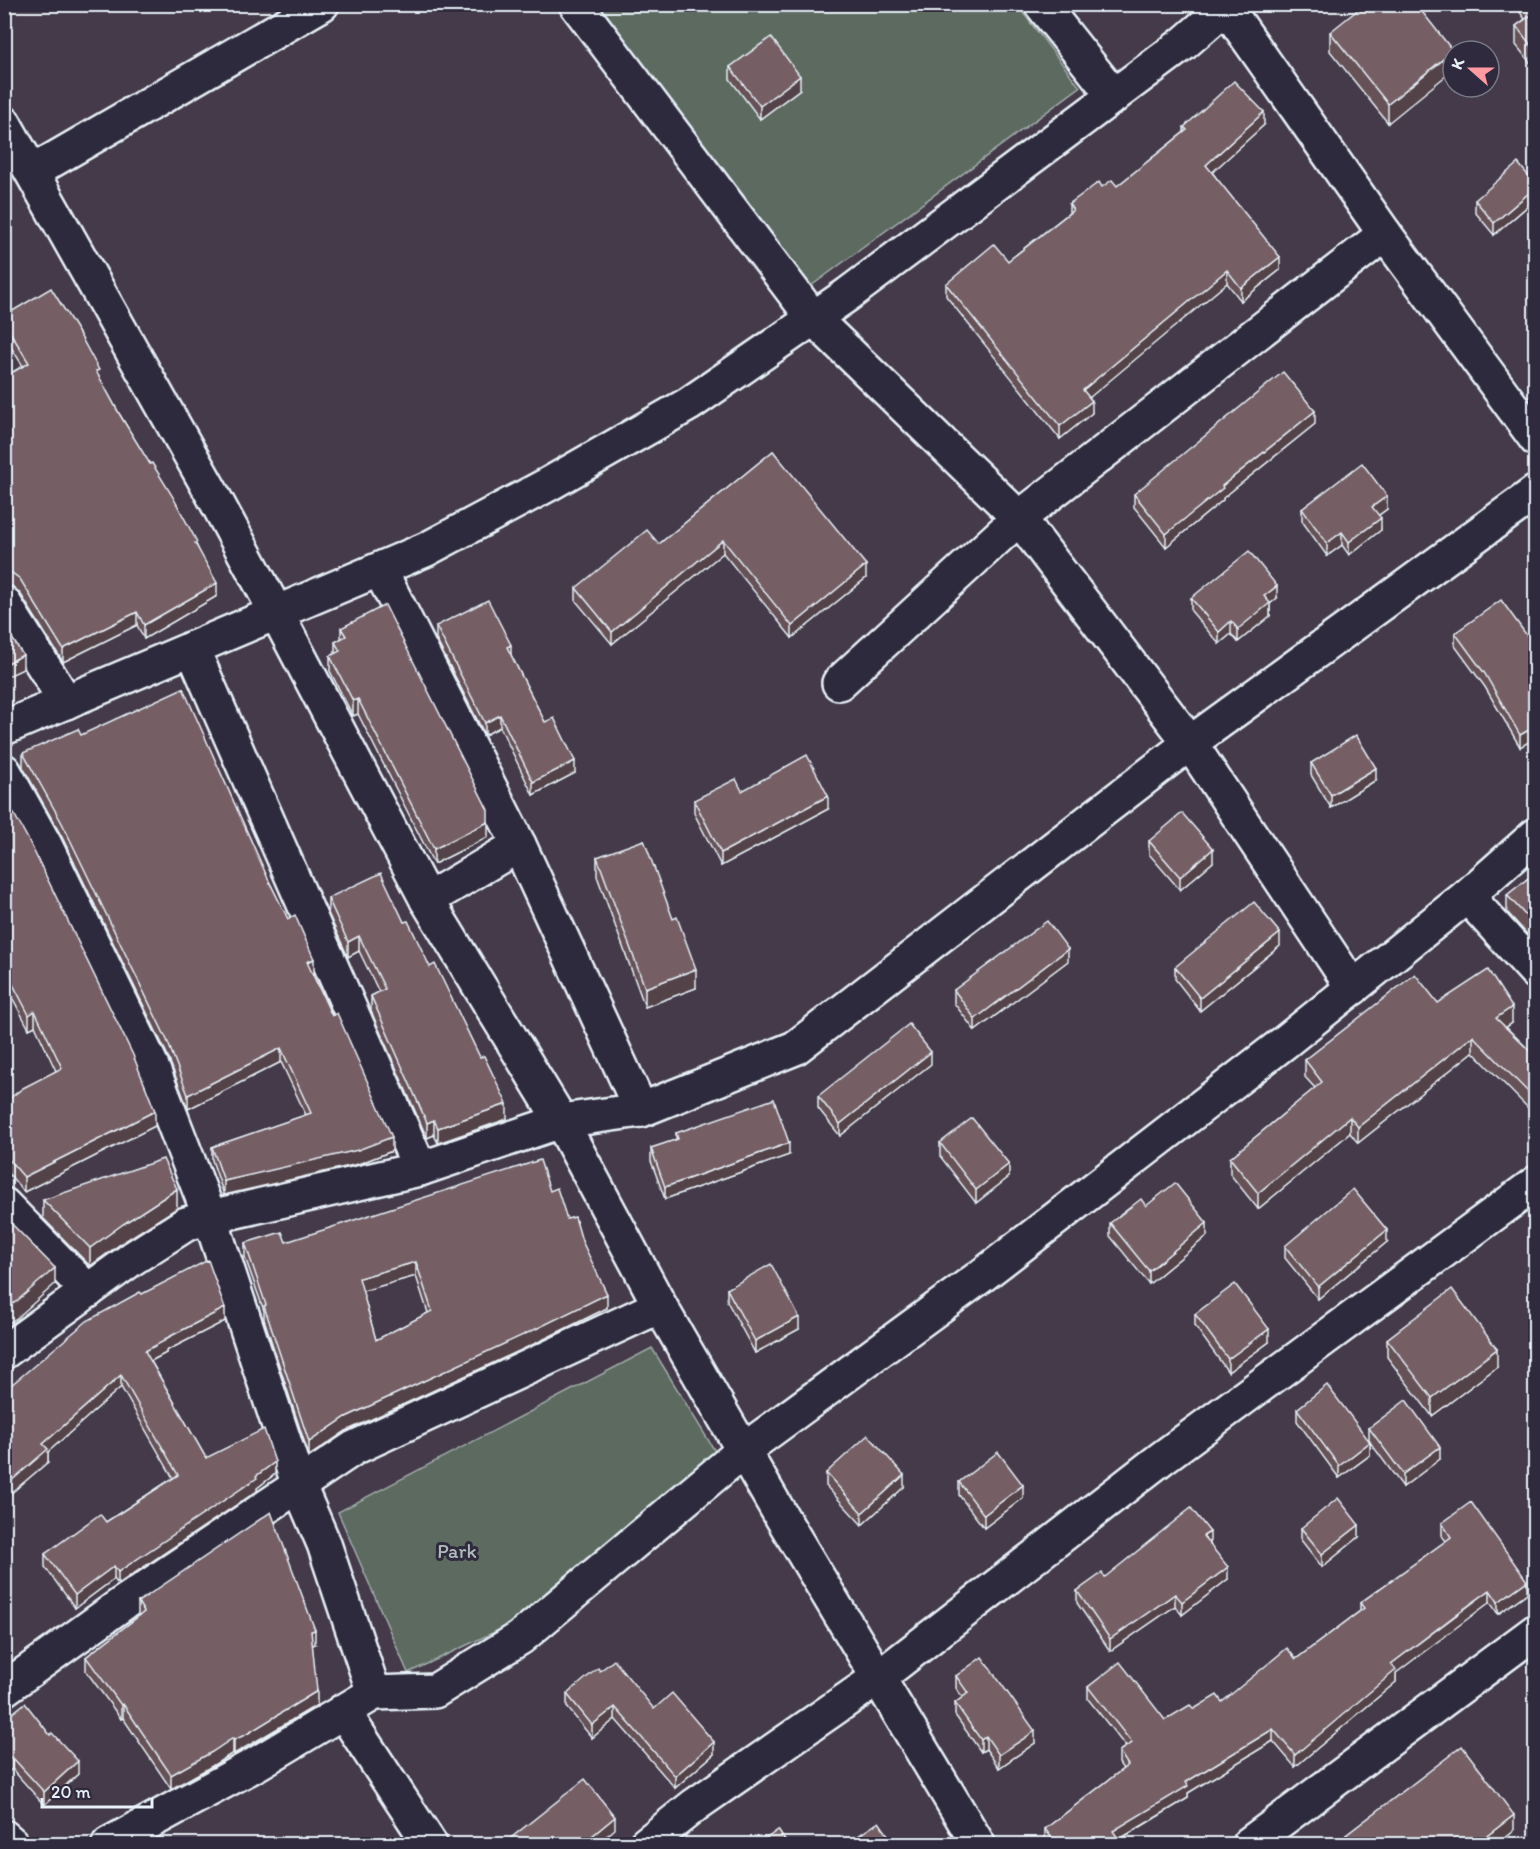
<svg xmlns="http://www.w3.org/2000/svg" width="1540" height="1849" viewBox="0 0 1540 1849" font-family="Itim,sans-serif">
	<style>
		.green { fill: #5c6a61; stroke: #a2aeac; stroke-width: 1.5 }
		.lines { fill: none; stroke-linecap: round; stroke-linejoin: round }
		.minor-casing { stroke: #e8f1f8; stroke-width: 38 }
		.minor { stroke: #2f2a3d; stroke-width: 33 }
		.wall { fill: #655157; stroke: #e8f1f8; stroke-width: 1.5; fill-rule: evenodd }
		.shaded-wall { fill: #524247; stroke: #e8f1f8; stroke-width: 1.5 }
		.building { fill: #755e65; stroke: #e8f1f8; stroke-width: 1.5; fill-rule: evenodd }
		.labels { text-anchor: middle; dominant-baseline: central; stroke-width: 6; stroke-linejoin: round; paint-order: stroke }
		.park-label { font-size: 20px; fill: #b0bbbc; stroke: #2f2a3d }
	</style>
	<rect width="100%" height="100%" fill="#443a49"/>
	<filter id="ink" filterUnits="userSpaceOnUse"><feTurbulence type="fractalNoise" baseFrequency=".0167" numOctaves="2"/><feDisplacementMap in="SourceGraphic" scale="12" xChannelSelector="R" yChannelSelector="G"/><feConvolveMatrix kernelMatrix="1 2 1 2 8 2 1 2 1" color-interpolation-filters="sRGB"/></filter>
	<g filter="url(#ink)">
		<g class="green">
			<path d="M591,5H1017L1080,87L807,289Z"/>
			<path d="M652,1348L715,1451L505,1627L408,1673L338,1512Z"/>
		</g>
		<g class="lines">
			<defs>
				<g id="minor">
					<path d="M576,4L813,318L1019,518L839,683"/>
					<path d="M1041,4L1114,96"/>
					<path d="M1226,7L1385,234L1536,439"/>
					<path d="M4,123L214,497L277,614L427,900L561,1121L641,1110L795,1048L1190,743L1536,492"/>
					<path d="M32,172L322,4"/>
					<path d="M380,570L519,845L641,1110"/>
					<path d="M4,603L66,702"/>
					<path d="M192,648L420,1169"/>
					<path d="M4,728L427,549L549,484L689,404L847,295L1183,44L1229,4"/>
					<path d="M4,771L45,845L150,1062L210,1217L299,1486L324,1544L374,1693L256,1764L109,1844"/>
					<path d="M1467,896L1536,972"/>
					<path d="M427,900L519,845"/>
					<path d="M1353,988L1190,743L1019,518L1385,234"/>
					<path d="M4,1205L88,1291"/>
					<path d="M4,1352L133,1258L186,1224L210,1217L420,1169L561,1121L660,1306L780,1514L978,1844"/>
					<path d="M4,1689L122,1604L354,1448L660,1306"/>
					<path d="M374,1693L435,1691L520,1638L744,1450L984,1274L1285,1042L1467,896L1536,835"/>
					<path d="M343,1711L430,1844"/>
					<path d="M4,1837L12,1844"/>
					<path d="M646,1844L695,1805L878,1678L1162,1458L1536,1183"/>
					<path d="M1249,1844L1536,1631"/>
				</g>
			</defs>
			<use href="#minor" class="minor-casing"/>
			<use href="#minor" class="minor"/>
		</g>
		<g class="wall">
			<path d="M1416,4L1388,123L1330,51V32Z"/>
			<path d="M1514,4H1536V70L1516,45V26L1525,19Z"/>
			<path d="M730,67L800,89L760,119L730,79Z"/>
			<path d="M1264,125L1212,172L1280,270L1241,301L1227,283L1089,397L1092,413L1060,439L946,296V284L1008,261L1069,213V204L1102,187L1117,186L1184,132V127Z"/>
			<path d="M1536,185V199L1494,235L1475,212V200Z"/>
			<path d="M4,316L99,377L120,415L197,546L217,596L144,639L137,625L63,662L20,593L12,586L4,585V377L23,366L4,336Z"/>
			<path d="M1315,424L1223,498V500L1166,547L1134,507V494Z"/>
			<path d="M773,451L866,578L792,638L723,553L612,644L576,601V588L659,544Z"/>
			<path d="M1302,509H1387L1379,515L1381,530L1349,555L1342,545L1327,556L1302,521Z"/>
			<path d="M1191,598H1277L1270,604V616L1238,642L1231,634L1219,644L1191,611Z"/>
			<path d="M436,626L511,655L545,722L575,773L533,795L500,727L485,735L436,639Z"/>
			<path d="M341,628L488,837L434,864L358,714L353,716L330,671V656L335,654V642L341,639Z"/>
			<path d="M1455,633L1536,648L1520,747L1485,687L1455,646Z"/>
			<path d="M81,735L270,883L314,973L313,974L392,1151L358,1164L224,1195L212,1160V1147L306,1115L281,1062L188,1109L167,1054L62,837L23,767V753Z"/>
			<path d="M1311,763L1376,780L1331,808L1311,775Z"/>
			<path d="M742,791L828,809L721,866L694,813V800Z"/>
			<path d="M4,796L155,1126L24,1192L4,1168V1103L56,1071L35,1026L29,1029L4,982Z"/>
			<path d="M1149,841L1213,862L1180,890L1149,854Z"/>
			<path d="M597,857L696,988L645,1007L597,876Z"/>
			<path d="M1536,872V944L1507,912V895Z"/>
			<path d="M328,898L404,922L507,1119L438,1143L434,1135L427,1138L371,1011V996L379,992L359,951L348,957L328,913Z"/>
			<path d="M1280,946L1200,1011L1175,979V967Z"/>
			<path d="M1068,961L975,1031L954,1003V990Z"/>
			<path d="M1438,1003L1512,1023L1506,1027L1536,1057V1106L1531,1111L1473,1052L1358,1143L1350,1133L1258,1209L1230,1174V1158L1315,1088L1305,1077V1060Z"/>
			<path d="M931,1064L840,1136L818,1108V1096Z"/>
			<path d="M676,1133L789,1155L665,1199L651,1161V1148L676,1140Z"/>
			<path d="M940,1143L1009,1177L976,1203L940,1156Z"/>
			<path d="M550,1191L567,1219L582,1241L607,1308L536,1343L346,1431L309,1456L264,1319V1311L245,1257V1243L286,1242ZM416,1276L428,1313L376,1340L362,1291Z"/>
			<path d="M43,1200L177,1208L123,1242L90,1266L43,1218Z"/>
			<path d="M1146,1206L1207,1236L1149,1284L1110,1236V1223Z"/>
			<path d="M1387,1242L1318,1299L1285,1258V1246Z"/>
			<path d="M727,1289L799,1329L755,1353L727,1301Z"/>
			<path d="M142,1294L225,1321L166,1351V1353L151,1361L206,1458L275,1474L257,1488V1491L118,1584L114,1579L75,1608L45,1567V1554L106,1522L173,1478L121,1387L48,1452V1462L10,1494L4,1488V1391Z"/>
			<path d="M1195,1314L1269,1342L1228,1372L1195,1326Z"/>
			<path d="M1387,1339L1497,1367L1432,1416L1387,1357Z"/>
			<path d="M1297,1409L1369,1441V1428L1440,1459L1403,1487L1370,1442V1455L1339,1478L1297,1421Z"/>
			<path d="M826,1473L904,1487L862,1525L826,1486Z"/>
			<path d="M959,1482L1023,1498L984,1528L959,1495Z"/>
			<path d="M1442,1523L1527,1593L1498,1614L1490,1602L1458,1625L1396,1673V1682L1295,1767L1273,1741L1188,1793V1798L1119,1840L1123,1845H1048L1045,1841V1829L1123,1769L1119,1763V1751L1126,1747L1088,1699V1687L1165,1720L1194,1709L1222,1702L1296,1659L1360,1611V1603L1446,1541L1442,1536Z"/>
			<path d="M1301,1528L1359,1537L1322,1567L1301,1540Z"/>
			<path d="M1210,1544L1228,1579L1182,1615L1175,1606L1110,1651L1077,1603V1591L1105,1577Z"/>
			<path d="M138,1602L315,1644L312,1645L317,1705L247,1748L234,1754L233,1753L212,1766L171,1789L123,1718L121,1719L86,1671V1657L138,1617Z"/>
			<path d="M600,1671L654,1709L714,1754L675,1788L615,1719L592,1738L567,1707V1694Z"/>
			<path d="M956,1676L1035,1743L999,1768L986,1749L981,1752L955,1715V1703L963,1698L956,1688Z"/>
			<path d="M10,1715L78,1774L44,1805L12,1769Z"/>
			<path d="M1514,1830L1495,1845H1346V1835Z"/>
		</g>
		<g class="shaded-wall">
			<path d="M1453,52V70L1388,123V104Z"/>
			<path d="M800,76V89L760,119V106Z"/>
			<path d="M1264,112V125L1206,178V165Z"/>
			<path d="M1536,187V199L1494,235V223Z"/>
			<path d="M1280,257V270L1241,301V288Z"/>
			<path d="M1227,270V283L1083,403V390Z"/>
			<path d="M1092,401V413L1060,439V426Z"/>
			<path d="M1315,411V424L1223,498V500L1166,547V534L1222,486Z"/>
			<path d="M1387,496V509L1372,520V507Z"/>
			<path d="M1381,518V530L1349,555V542Z"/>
			<path d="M1342,532V545L1327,556V543Z"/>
			<path d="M723,540V553L612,644V632Z"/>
			<path d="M866,565V578L792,638V626Z"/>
			<path d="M217,583V596L144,639V625Z"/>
			<path d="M1277,586V598L1270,604V616L1238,642V629L1264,596Z"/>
			<path d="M137,612V625L63,662V649Z"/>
			<path d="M1231,621V634L1219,644V632Z"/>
			<path d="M511,645V658L507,647Z"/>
			<path d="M23,655V669L4,678V665Z"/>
			<path d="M358,699V714L353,716V701Z"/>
			<path d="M500,715V727L485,735V723Z"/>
			<path d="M1536,726V738L1520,747V735Z"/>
			<path d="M575,761V773L533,795V782Z"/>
			<path d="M1376,768V780L1331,808V795Z"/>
			<path d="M828,796V809L721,866V853Z"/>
			<path d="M488,822V837L434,864V849Z"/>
			<path d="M1213,849V862L1180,890V877Z"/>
			<path d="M1280,933V946L1200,1011V998Z"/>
			<path d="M359,936V951L348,957V942Z"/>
			<path d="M1068,949V961L975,1031V1019Z"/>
			<path d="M314,959V973L307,976V962Z"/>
			<path d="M696,969V988L645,1007V988Z"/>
			<path d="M1512,1007V1023L1496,1034V1018Z"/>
			<path d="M35,1011V1026L29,1029V1015Z"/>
			<path d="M1473,1036V1052L1358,1143V1127Z"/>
			<path d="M281,1048V1062L188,1109V1095Z"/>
			<path d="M931,1052V1064L840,1136V1124Z"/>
			<path d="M1536,1090V1106L1531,1111V1095Z"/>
			<path d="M507,1104V1119L438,1143V1128Z"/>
			<path d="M155,1111V1126L24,1192V1177Z"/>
			<path d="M1350,1117V1133L1258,1209V1193Z"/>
			<path d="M434,1120V1135L427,1138V1123Z"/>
			<path d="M392,1137V1151L358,1164L224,1195V1181Z"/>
			<path d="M789,1143V1155L665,1199V1187Z"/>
			<path d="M1009,1164V1177L976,1203V1190Z"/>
			<path d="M177,1189V1208L123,1242L90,1266V1248L123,1224Z"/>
			<path d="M1207,1223V1236L1149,1284V1271Z"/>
			<path d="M1387,1230V1242L1318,1299V1287Z"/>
			<path d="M416,1262V1276L359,1292V1278Z"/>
			<path d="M55,1268V1284L17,1318L4,1326V1310Z"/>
			<path d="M607,1294V1308L536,1343L346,1431L309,1456V1442L346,1417Z"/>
			<path d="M225,1308V1321L166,1351V1353L145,1364V1351L165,1339Z"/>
			<path d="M799,1317V1329L755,1353V1341Z"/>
			<path d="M1269,1329V1342L1228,1372V1359Z"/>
			<path d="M1497,1349V1367L1432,1416V1398Z"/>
			<path d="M121,1375V1387L48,1452V1462L10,1494V1482L43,1444Z"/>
			<path d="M1370,1442V1455L1339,1478V1466Z"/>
			<path d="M1440,1447V1459L1403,1487V1474Z"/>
			<path d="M275,1462V1474L257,1488V1491L118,1584V1572L256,1476Z"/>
			<path d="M904,1475V1487L862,1525V1513Z"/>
			<path d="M1023,1485V1498L984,1528V1515Z"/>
			<path d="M1359,1525V1537L1322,1567V1554Z"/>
			<path d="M1210,1532V1544L1203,1536Z"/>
			<path d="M114,1566V1579L75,1608V1595Z"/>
			<path d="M1228,1567V1579L1182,1615V1602Z"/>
			<path d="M1527,1581V1593L1498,1614V1602Z"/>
			<path d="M1490,1590V1602L1396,1673V1682L1295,1767V1755L1391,1664Z"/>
			<path d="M1175,1594V1606L1110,1651V1639Z"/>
			<path d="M315,1630V1644L311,1646V1631Z"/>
			<path d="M317,1691V1705L234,1754V1740Z"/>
			<path d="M123,1704V1718L121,1719V1705Z"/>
			<path d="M615,1707V1719L592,1738V1725Z"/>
			<path d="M1273,1729V1741L1188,1793V1798L1113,1843V1831L1186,1782Z"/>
			<path d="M1035,1731V1743L999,1768V1755Z"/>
			<path d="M986,1736V1749L981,1752V1740Z"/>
			<path d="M233,1738V1753L212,1766L171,1789V1775Z"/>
			<path d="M714,1742V1754L675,1788V1776Z"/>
			<path d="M12,1757V1769L4,1775V1763Z"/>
			<path d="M78,1761V1774L44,1805V1792Z"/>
			<path d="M1514,1815V1830L1495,1845H1475Z"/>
			<path d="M615,1817V1829L596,1845H581Z"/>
		</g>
		<g class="building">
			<path d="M1365,4H1416L1453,51L1388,104L1330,32Z"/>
			<path d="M1528,4H1536V52L1516,26L1534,13Z"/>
			<path d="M771,37L800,76L760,106L730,67Z"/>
			<path d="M1234,81L1264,112L1206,165L1280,257L1241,288L1227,270L1083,390L1092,401L1060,426L946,284L994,244L1008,261L1073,210L1069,204L1099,182L1102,187L1112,180L1117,186L1187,130L1184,127Z"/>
			<path d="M1518,163L1536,185V187L1494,223L1475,200Z"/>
			<path d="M51,288L80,335L99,370L96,371L120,415L150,464L152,463L173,497L197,542L195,543L217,583L144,625L137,612L63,649L20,579L12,573L4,571V377L29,363L4,322V316Z"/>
			<path d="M1283,372L1315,411L1222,486L1223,488L1166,534L1134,494Z"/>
			<path d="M773,451L866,565L792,626L723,540L612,632L576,588L647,530L659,544Z"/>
			<path d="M1362,463L1387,496L1372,507L1381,518L1349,542L1342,532L1327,543L1302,509Z"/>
			<path d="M1249,551L1277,586L1264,596L1270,603L1238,629L1231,621L1219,632L1191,598Z"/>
			<path d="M488,600L511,645L507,647L545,722L554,718L575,761L533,782L500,715L485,723L436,626Z"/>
			<path d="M1501,600L1536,648V726L1520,735L1485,674L1455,633Z"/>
			<path d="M385,605L488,810V822L434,849L358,699L353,701L330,656L340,651L335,642L346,636L341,628Z"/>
			<path d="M4,626L23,655L4,665Z"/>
			<path d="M183,688L270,883L288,919L295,915L314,959L307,962L332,1016L337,1013L392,1137L358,1150L224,1181L212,1147L311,1113L281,1048L188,1095L167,1040L62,823L23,753L78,729L81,735Z"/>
			<path d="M1356,735L1376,768L1331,795L1311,763Z"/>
			<path d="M807,755L828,796L721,853L694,800L736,779L742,791Z"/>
			<path d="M4,796L28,839L133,1055L155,1111L24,1177L4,1154V1103L23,1088L62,1068L35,1011L29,1015L4,967Z"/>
			<path d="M1182,813L1213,849L1180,877L1149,841Z"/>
			<path d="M644,840L673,919L677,917L696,969L645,988L597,857Z"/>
			<path d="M1536,872V927L1507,895Z"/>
			<path d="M381,873L404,922L408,921L430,967L435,964L480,1057L484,1056L507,1104L438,1128L434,1120L427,1123L371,996L385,989L359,936L348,942L328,898Z"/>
			<path d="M1254,902L1280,933L1200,998L1175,967Z"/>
			<path d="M1047,921L1068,949L975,1019L954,990Z"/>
			<path d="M1488,970L1512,1007L1496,1018L1536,1057V1090L1531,1095L1473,1036L1358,1127L1350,1117L1258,1193L1230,1158L1322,1082L1305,1060L1415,974L1438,1003Z"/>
			<path d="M909,1024L931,1052L840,1124L818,1096Z"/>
			<path d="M774,1099L789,1143L665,1187L651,1148L678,1139L676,1133Z"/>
			<path d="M972,1118L1009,1164L976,1190L940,1143Z"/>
			<path d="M163,1159L177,1189L123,1224L90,1248L43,1200Z"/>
			<path d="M540,1160L550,1191L557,1188L567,1219L575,1217L582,1241L607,1294L536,1329L346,1417L309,1442L264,1306L266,1305L245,1243L282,1232L286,1242ZM416,1262L432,1311L376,1340L359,1278Z"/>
			<path d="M1175,1183L1207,1223L1149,1271L1110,1223L1141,1199L1146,1206Z"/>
			<path d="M1353,1189L1387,1230L1318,1287L1285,1246Z"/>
			<path d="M4,1216L55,1268L17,1301L4,1310Z"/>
			<path d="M208,1260L225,1308L165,1339L166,1340L145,1351L206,1458L264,1429L275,1462L256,1476L257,1478L118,1572L114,1566L75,1595L45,1554L100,1514L106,1522L178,1475L121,1375L43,1444L48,1449L10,1482L4,1476V1391L87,1321L140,1292L142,1294Z"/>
			<path d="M771,1264L799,1317L755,1341L727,1289Z"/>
			<path d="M1235,1284L1269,1329L1228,1359L1195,1314Z"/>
			<path d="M1452,1289L1497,1349L1432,1398L1387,1339Z"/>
			<path d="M1327,1385L1370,1442L1339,1466L1297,1409Z"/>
			<path d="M1406,1400L1440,1447L1403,1474L1369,1428Z"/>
			<path d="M868,1435L904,1475L862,1513L826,1473Z"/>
			<path d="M998,1452L1023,1485L984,1515L959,1482Z"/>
			<path d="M1338,1498L1359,1525L1322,1554L1301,1528Z"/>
			<path d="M1471,1502L1527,1581L1498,1602L1490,1590L1458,1613L1391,1664L1396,1670L1295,1755L1273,1729L1186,1782L1188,1786L1113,1831L1123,1845H1057L1045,1829L1128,1765L1119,1751L1132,1743L1088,1687L1120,1662L1165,1720L1190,1705L1194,1709L1217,1695L1222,1702L1287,1648L1296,1659L1364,1608L1360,1603L1451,1537L1442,1523Z"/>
			<path d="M1191,1508L1210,1532L1203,1536L1228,1567L1182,1602L1175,1594L1110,1639L1077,1591L1102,1573L1105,1577Z"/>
			<path d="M271,1512L315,1630L311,1631L317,1691L247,1734L234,1740L233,1738L212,1752L171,1775L123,1704L121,1705L86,1657L144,1612L138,1602Z"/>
			<path d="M982,1657L1035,1731L999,1755L986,1736L981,1740L955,1703L968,1693L956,1676Z"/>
			<path d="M614,1660L654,1709L672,1693L714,1742L675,1776L615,1707L592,1725L567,1694L598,1668L600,1671Z"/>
			<path d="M25,1703L50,1735L52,1733L78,1761L44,1792L12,1757L4,1763V1709L10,1715Z"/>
			<path d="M1462,1746L1514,1815L1475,1845H1352L1353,1844L1346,1835Z"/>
			<path d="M585,1779L615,1817L581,1845H502Z"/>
			<path d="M879,1822L895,1845H851L849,1842Z"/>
			<path d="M778,1830L788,1845H757Z"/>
		</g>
	</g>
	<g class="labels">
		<g class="park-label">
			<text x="457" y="1551">Park</text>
		</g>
	</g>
	<rect width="1540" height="1849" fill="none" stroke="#2f2a3d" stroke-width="24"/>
	<rect x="12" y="12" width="1516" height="1825" fill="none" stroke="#e8f1f8" stroke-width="2" filter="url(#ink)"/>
	<g transform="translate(1471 69) rotate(291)"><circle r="28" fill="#2f2a3d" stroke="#797a88" stroke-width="1.5"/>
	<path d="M0-4.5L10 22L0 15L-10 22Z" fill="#ff9aa2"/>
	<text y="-9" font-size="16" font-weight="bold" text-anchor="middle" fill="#e8f1f8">K</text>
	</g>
	<path d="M42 1798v9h110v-9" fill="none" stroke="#e8f1f8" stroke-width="3"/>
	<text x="51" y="1798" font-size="18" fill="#e8f1f8" stroke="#2f2a3d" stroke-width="4.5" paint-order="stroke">20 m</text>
</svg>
